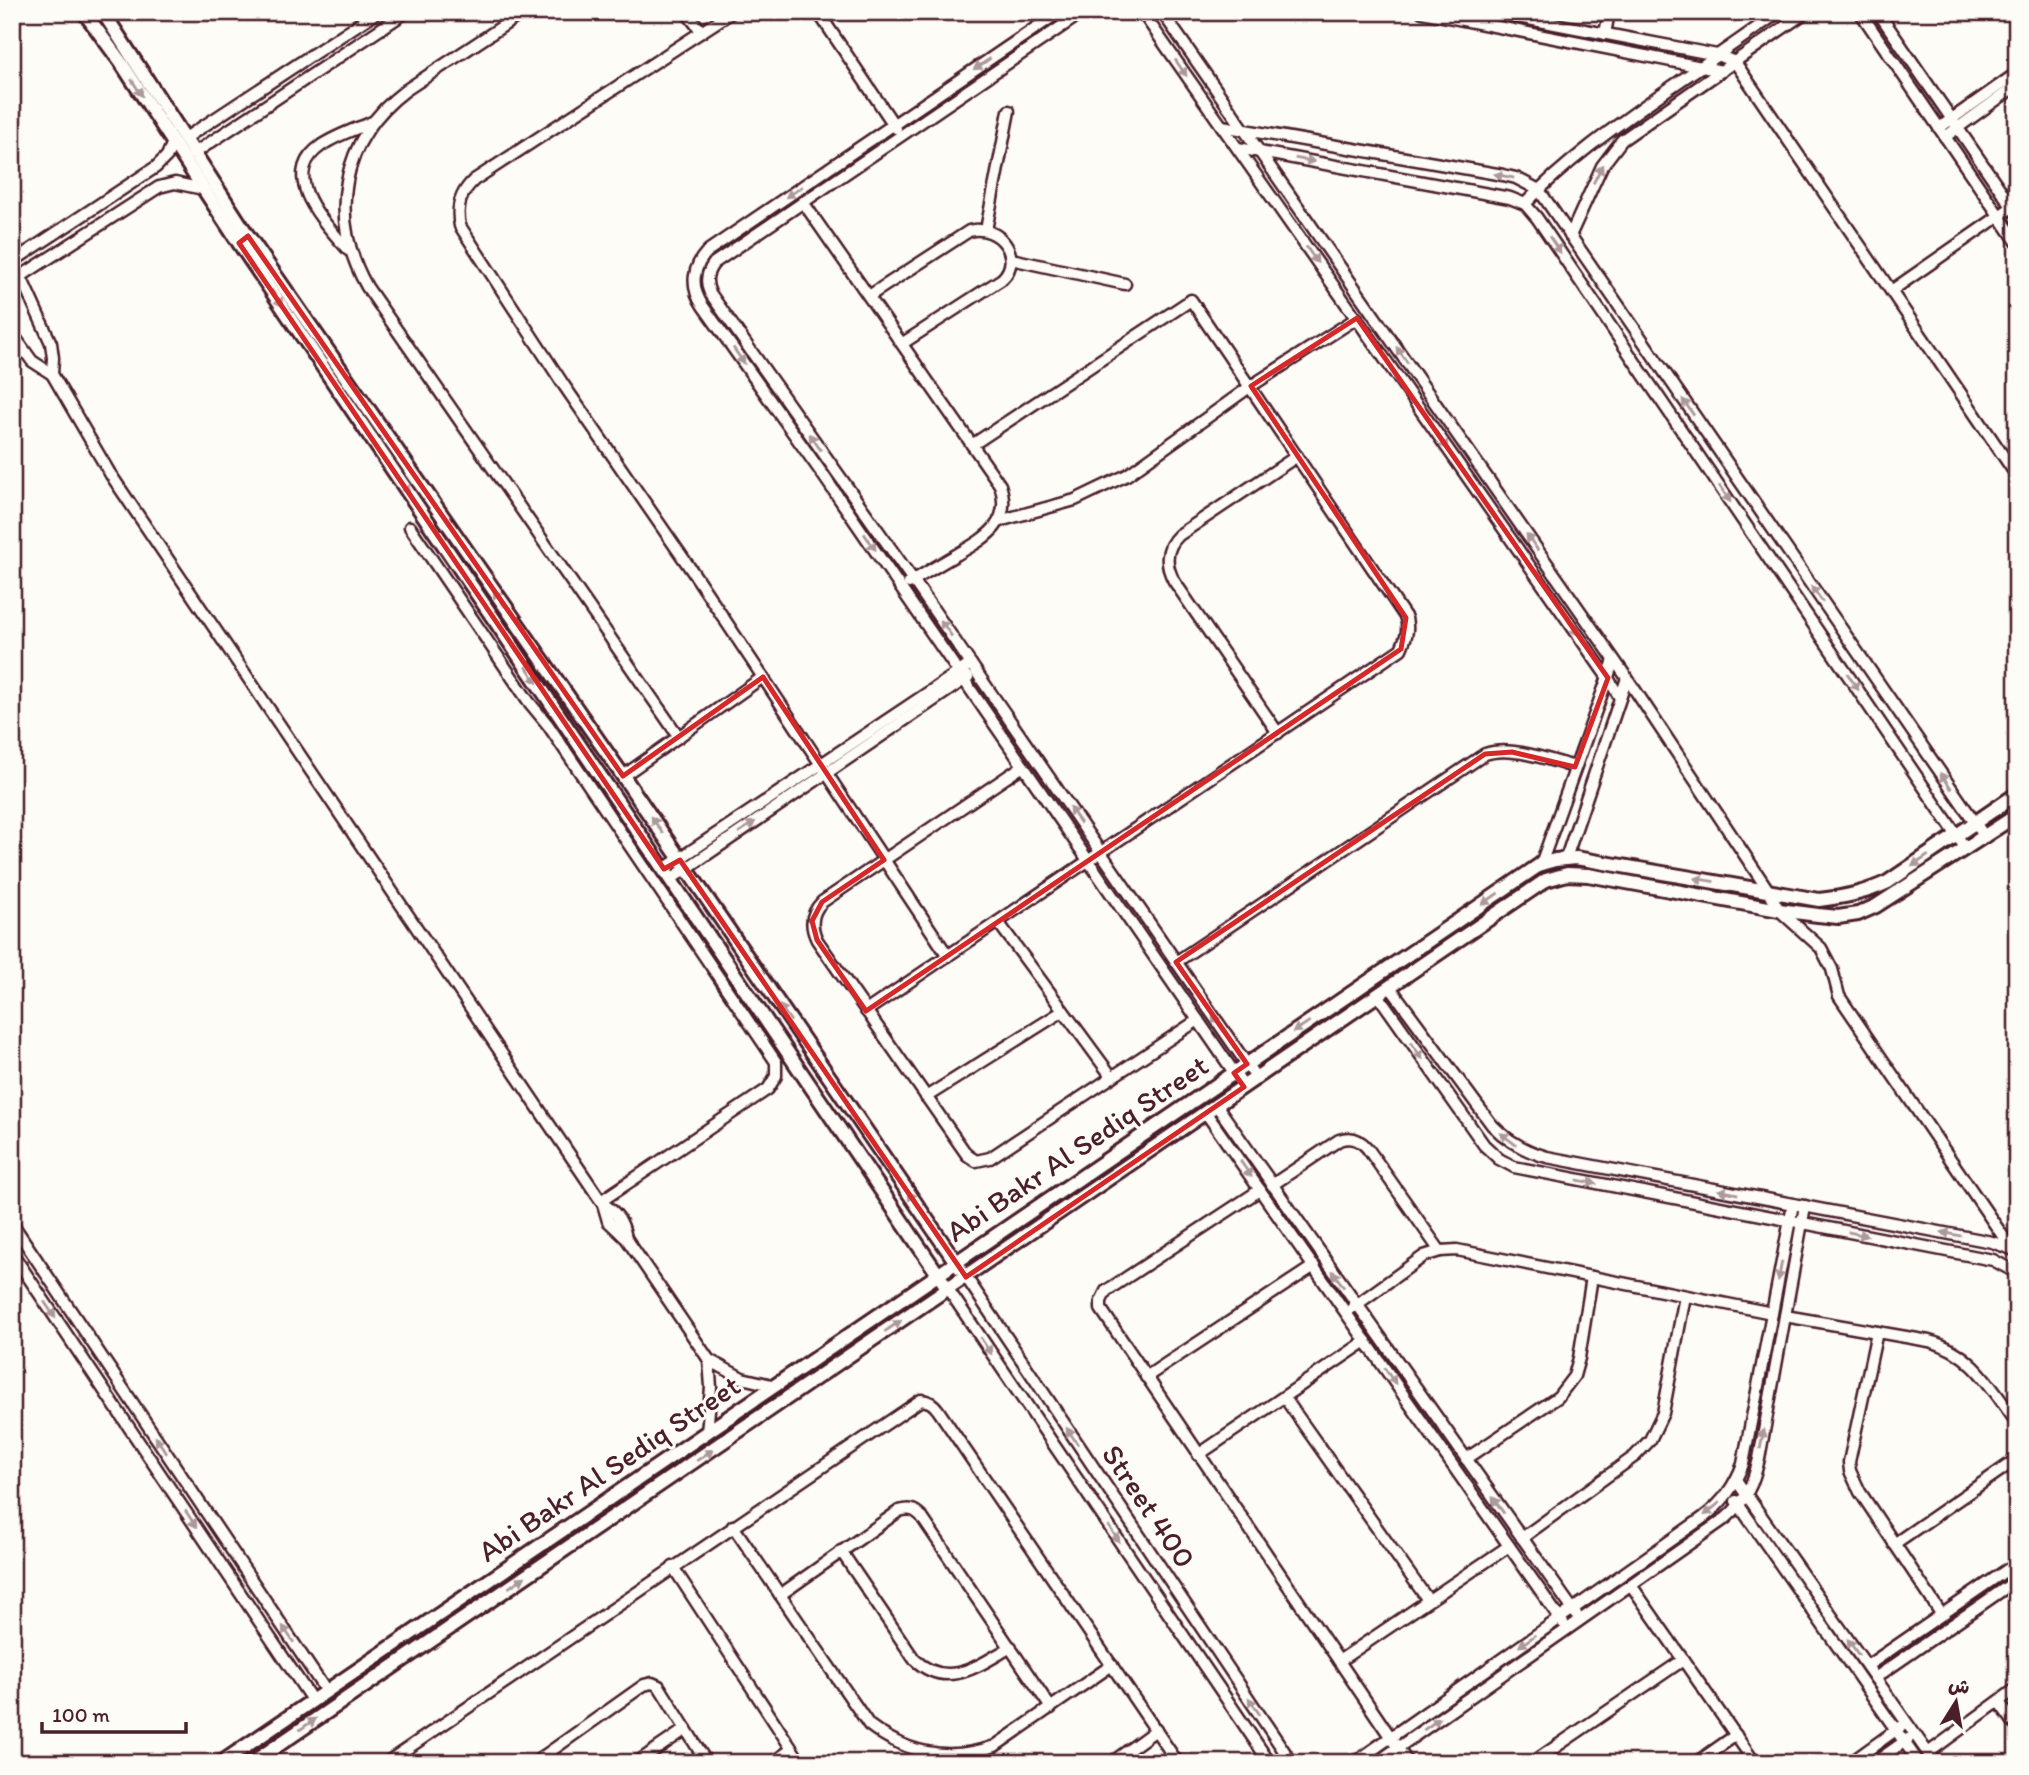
<svg xmlns="http://www.w3.org/2000/svg" width="2029" height="1775" viewBox="0 0 2029 1775" font-family="Itim,'Playpen Sans Arabic',sans-serif">
	<style>
		.lines { fill: none; stroke-linecap: round; stroke-linejoin: round }
		.minor-casing { stroke: #4a1f2b; stroke-width: 15 }
		.major-casing { stroke: #4a1f2b; stroke-width: 18 }
		.minor { stroke: #fdfcf7; stroke-width: 10 }
		.major { stroke: #fdfcf7; stroke-width: 12 }
		.oneway { fill: #ac999b }
		.marked { fill: none; stroke: #d62828; stroke-width: 5; stroke-linejoin: round }
		.labels { text-anchor: middle; dominant-baseline: central; stroke-width: 6; stroke-linejoin: round; paint-order: stroke }
		.street-label { font-size: 30px; fill: #4a1f2b; stroke: #fdfcf7 }
	</style>
	<rect width="100%" height="100%" fill="#fdfcf7"/>
	<filter id="ink" filterUnits="userSpaceOnUse"><feTurbulence type="fractalNoise" baseFrequency=".0143" numOctaves="2"/><feDisplacementMap in="SourceGraphic" scale="14" xChannelSelector="R" yChannelSelector="G"/><feConvolveMatrix kernelMatrix="1 2 1 2 8 2 1 2 1" color-interpolation-filters="sRGB"/></filter>
	<g filter="url(#ink)">
		<g class="lines">
			<defs>
				<g id="minor">
					<path d="M524,12L406,90C341,139 327,216 367,287L679,737"/>
					<path d="M686,12L702,32"/>
					<path d="M732,12L474,180C460,193 456,207 460,226L563,384L699,581L948,956"/>
					<path d="M818,12L896,128"/>
					<path d="M1059,12L709,250C692,266 690,287 703,306L823,475L1244,1087"/>
					<path d="M1083,12L714,263C706,273 705,282 710,293L913,580L1257,1079"/>
					<path d="M1142,12L1608,678L1620,698"/>
					<path d="M1162,12L1627,678L1768,890L1779,910L1821,948L1832,969L1839,996L2011,1248"/>
					<path d="M1422,12L1722,71"/>
					<path d="M1491,12L1717,55L1735,62L2017,476"/>
					<path d="M1860,12L2017,242"/>
					<path d="M1878,12L2017,214"/>
					<path d="M1605,34L1609,12"/>
					<path d="M1222,126L1503,175L1516,178L1539,190L1985,837"/>
					<path d="M1939,128L2017,73"/>
					<path d="M1945,137L2017,85"/>
					<path d="M184,139L377,12"/>
					<path d="M1238,148L1510,198L1525,204L1537,218L1966,849"/>
					<path d="M193,154L406,12"/>
					<path d="M803,202L1000,485C1013,524 985,538 956,555C940,564 924,574 909,583"/>
					<path d="M1525,204C1566,161 1616,126 1664,92C1702,66 1741,39 1779,12"/>
					<path d="M986,230L1009,111"/>
					<path d="M1570,236L1602,166L1622,140L1806,12"/>
					<path d="M348,250C326,224 276,176 322,145C337,135 356,129 372,122"/>
					<path d="M1011,259L1125,284"/>
					<path d="M12,262L156,167L167,156L173,142"/>
					<path d="M21,277L51,343L53,358L52,374"/>
					<path d="M12,282L159,187L175,183L203,189"/>
					<path d="M1891,291L2012,207"/>
					<path d="M869,296L969,231C998,223 1025,257 1002,279L903,343"/>
					<path d="M12,333L32,361L52,374L109,472L603,1204L608,1221L626,1238L709,1360L742,1378L776,1386"/>
					<path d="M999,521L1075,500L1127,475L1251,386L1357,318"/>
					<path d="M410,527L529,702L548,725L776,1062V1076L768,1089L601,1201"/>
					<path d="M1278,733L1174,581C1165,565 1165,548 1179,535L1297,456"/>
					<path d="M1023,766L822,902C811,913 810,926 817,940L967,1155L976,1161L990,1158L1198,1020"/>
					<path d="M623,776L763,677"/>
					<path d="M1566,858L1627,678"/>
					<path d="M1541,864L1614,660"/>
					<path d="M664,869L971,664"/>
					<path d="M671,879L968,677"/>
					<path d="M998,922L1112,1077"/>
					<path d="M1176,962L1485,754C1511,745 1549,760 1575,767"/>
					<path d="M1390,987L1492,1125C1508,1142 1525,1151 1547,1157L1992,1242L2017,1251"/>
					<path d="M1378,995L1484,1145L1499,1159L1514,1167L1993,1260L2017,1273"/>
					<path d="M866,1011L1401,649C1406,637 1409,631 1406,618L1191,300L972,445"/>
					<path d="M926,1097L1063,1011"/>
					<path d="M1217,1106L1576,1614"/>
					<path d="M1206,1113L1563,1623"/>
					<path d="M1272,1185L1339,1140C1351,1136 1360,1139 1368,1149L1440,1251"/>
					<path d="M1260,1190L1106,1291L1101,1301V1309L1408,1763"/>
					<path d="M603,1204C617,1212 623,1222 626,1238"/>
					<path d="M12,1223L326,1691"/>
					<path d="M12,1253L312,1700"/>
					<path d="M966,1277L1292,1763"/>
					<path d="M948,1289L1270,1763"/>
					<path d="M1352,1308L1424,1256L1440,1251L1457,1250L1772,1313"/>
					<path d="M1785,1316L1929,1341C1973,1352 1992,1389 2017,1423"/>
					<path d="M1877,1332L1849,1462L1850,1471L1860,1492L1942,1615"/>
					<path d="M1146,1377L1314,1266"/>
					<path d="M1284,1397L1428,1600"/>
					<path d="M707,1433L711,1387L709,1360"/>
					<path d="M1198,1455L1366,1341"/>
					<path d="M1466,1459L1558,1397L1574,1376L1579,1358L1592,1277"/>
					<path d="M1736,1480L1935,1763"/>
					<path d="M1736,1501L1919,1763"/>
					<path d="M733,1526L869,1725C907,1754 950,1762 995,1746L1112,1665"/>
					<path d="M1522,1538L1635,1456L1650,1440L1663,1413L1685,1296"/>
					<path d="M1894,1544L2017,1459"/>
					<path d="M841,1551L914,1659C947,1691 979,1665 1011,1647"/>
					<path d="M673,1567L801,1763"/>
					<path d="M1631,1585L1755,1763"/>
					<path d="M780,1595L899,1511C909,1508 914,1509 921,1516L1051,1708"/>
					<path d="M1339,1661L1509,1546"/>
					<path d="M1867,1666L2017,1563"/>
					<path d="M1875,1678L2017,1580"/>
					<path d="M1999,1702L2017,1727"/>
					<path d="M1928,1753L2017,1688"/>
					<path d="M386,1763L921,1400C929,1401 933,1403 938,1410L1178,1763"/>
					<path d="M534,1763L644,1685L652,1683L659,1686L707,1763"/>
					<path d="M636,1763L686,1729"/>
					<path d="M772,1763L792,1749"/>
					<path d="M1111,1763L1156,1730"/>
					<path d="M1354,1763L1704,1517C1723,1502 1734,1487 1743,1464L1793,1204"/>
					<path d="M1376,1763L1726,1518C1746,1501 1753,1484 1759,1459L1805,1206"/>
					<path d="M1532,1763L1683,1660"/>
					<path d="M1696,1763L1736,1735"/>
					<path d="M1850,1763L1900,1727"/>
					<path d="M1874,1763L1908,1739"/>
				</g>
				<g id="major">
					<path d="M84,12L122,64L239,243L948,1289"/>
					<path d="M103,12L248,236L623,776L960,1268"/>
					<path d="M221,1763L1541,864L1555,860L1576,858L1819,900C1844,897 1865,893 1888,882L2017,794"/>
					<path d="M252,1763L1546,880L1567,874L1588,875L1779,910L1818,915L1838,917L1858,914L1876,906L2017,815"/>
				</g>
			</defs>
			<use href="#minor" class="minor-casing"/>
			<use href="#major" class="major-casing"/>
			<use href="#minor" class="minor"/>
			<use href="#major" class="major"/>
		</g>
		<defs><path id="oneway-solid" d="M-6-.8H1V-3.2L6.5 0L1 3.2V.8H-6Z" transform="scale(1.75)"/></defs>
		<g class="oneway">
			<use href="#oneway-solid" transform="translate(982 64) rotate(146)"/>
			<use href="#oneway-solid" transform="translate(1181 68) rotate(55)"/>
			<use href="#oneway-solid" transform="translate(137 88) rotate(57)"/>
			<use href="#oneway-solid" transform="translate(1305 160) rotate(10)"/>
			<use href="#oneway-solid" transform="translate(1598 174) rotate(-63)"/>
			<use href="#oneway-solid" transform="translate(1504 176) rotate(-168)"/>
			<use href="#oneway-solid" transform="translate(794 192) rotate(146)"/>
			<use href="#oneway-solid" transform="translate(1555 245) rotate(56)"/>
			<use href="#oneway-solid" transform="translate(1312 255) rotate(55)"/>
			<use href="#oneway-solid" transform="translate(277 298) rotate(56)"/>
			<use href="#oneway-solid" transform="translate(1402 355) rotate(-125)"/>
			<use href="#oneway-solid" transform="translate(739 356) rotate(55)"/>
			<use href="#oneway-solid" transform="translate(1688 407) rotate(-125)"/>
			<use href="#oneway-solid" transform="translate(1442 441) rotate(55)"/>
			<use href="#oneway-solid" transform="translate(815 442) rotate(-125)"/>
			<use href="#oneway-solid" transform="translate(404 486) rotate(56)"/>
			<use href="#oneway-solid" transform="translate(1725 494) rotate(56)"/>
			<use href="#oneway-solid" transform="translate(870 542) rotate(55)"/>
			<use href="#oneway-solid" transform="translate(1532 542) rotate(-125)"/>
			<use href="#oneway-solid" transform="translate(1817 594) rotate(-125)"/>
			<use href="#oneway-solid" transform="translate(499 598) rotate(-125)"/>
			<use href="#oneway-solid" transform="translate(1573 627) rotate(55)"/>
			<use href="#oneway-solid" transform="translate(946 628) rotate(-125)"/>
			<use href="#oneway-solid" transform="translate(532 675) rotate(56)"/>
			<use href="#oneway-solid" transform="translate(1853 682) rotate(56)"/>
			<use href="#oneway-solid" transform="translate(1946 781) rotate(-125)"/>
			<use href="#oneway-solid" transform="translate(1075 815) rotate(-125)"/>
			<use href="#oneway-solid" transform="translate(657 825) rotate(-124)"/>
			<use href="#oneway-solid" transform="translate(747 827) rotate(-34)"/>
			<use href="#oneway-solid" transform="translate(1920 861) rotate(146)"/>
			<use href="#oneway-solid" transform="translate(1704 880) rotate(-171)"/>
			<use href="#oneway-solid" transform="translate(1490 899) rotate(145)"/>
			<use href="#oneway-solid" transform="translate(785 1013) rotate(-125)"/>
			<use href="#oneway-solid" transform="translate(1218 1023) rotate(-125)"/>
			<use href="#oneway-solid" transform="translate(1301 1027) rotate(146)"/>
			<use href="#oneway-solid" transform="translate(1417 1051) rotate(55)"/>
			<use href="#oneway-solid" transform="translate(1508 1139) rotate(-143)"/>
			<use href="#oneway-solid" transform="translate(1246 1169) rotate(55)"/>
			<use href="#oneway-solid" transform="translate(1587 1182) rotate(11)"/>
			<use href="#oneway-solid" transform="translate(1728 1192) rotate(-169)"/>
			<use href="#oneway-solid" transform="translate(914 1200) rotate(-125)"/>
			<use href="#oneway-solid" transform="translate(1858 1234) rotate(11)"/>
			<use href="#oneway-solid" transform="translate(1951 1234) rotate(-169)"/>
			<use href="#oneway-solid" transform="translate(1780 1271) rotate(101)"/>
			<use href="#oneway-solid" transform="translate(1338 1279) rotate(-125)"/>
			<use href="#oneway-solid" transform="translate(50 1310) rotate(56)"/>
			<use href="#oneway-solid" transform="translate(893 1326) rotate(-34)"/>
			<use href="#oneway-solid" transform="translate(986 1346) rotate(56)"/>
			<use href="#oneway-solid" transform="translate(1390 1376) rotate(55)"/>
			<use href="#oneway-solid" transform="translate(1072 1436) rotate(-124)"/>
			<use href="#oneway-solid" transform="translate(1762 1439) rotate(-80)"/>
			<use href="#oneway-solid" transform="translate(161 1445) rotate(-124)"/>
			<use href="#oneway-solid" transform="translate(705 1455) rotate(-34)"/>
			<use href="#oneway-solid" transform="translate(1498 1505) rotate(-125)"/>
			<use href="#oneway-solid" transform="translate(1712 1509) rotate(140)"/>
			<use href="#oneway-solid" transform="translate(191 1519) rotate(56)"/>
			<use href="#oneway-solid" transform="translate(1114 1534) rotate(56)"/>
			<use href="#oneway-solid" transform="translate(517 1582) rotate(-34)"/>
			<use href="#oneway-solid" transform="translate(288 1634) rotate(-124)"/>
			<use href="#oneway-solid" transform="translate(1527 1641) rotate(145)"/>
			<use href="#oneway-solid" transform="translate(1853 1647) rotate(-125)"/>
			<use href="#oneway-solid" transform="translate(1254 1706) rotate(-124)"/>
			<use href="#oneway-solid" transform="translate(308 1724) rotate(-35)"/>
			<use href="#oneway-solid" transform="translate(1432 1724) rotate(-35)"/>
		</g>
	</g>
	<path class="marked" d="M248,236L623,776L763,677L884,860L822,902L812,921L817,940L866,1011L1401,649L1406,618L1251,386L1357,318L1608,678L1575,767L1512,752L1485,754L1176,962L1247,1064L1234,1073L1244,1087L966,1277L680,860L664,869L239,243Z"/>
	<g class="labels">
		<g class="street-label">
			<text transform="translate(1077 1148) rotate(-34)">Abi Bakr Al Sediq Street</text>
			<text transform="translate(609 1468) rotate(-34)">Abi Bakr Al Sediq Street</text>
			<text transform="translate(1149 1506) rotate(56)">Street 400</text>
		</g>
	</g>
	<rect width="2029" height="1775" fill="none" stroke="#fdfcf7" stroke-width="42"/>
	<rect x="21" y="21" width="1987" height="1733" fill="none" stroke="#4a1f2b" stroke-width="2.5" filter="url(#ink)"/>
	<g transform="translate(1956 1702) rotate(11)" stroke="#fdfcf7" stroke-width="5" paint-order="stroke">
	<path d="M0-5L12 26L0 18L-12 26Z" fill="#4a1f2b"/>
	<text y="-10" font-size="19" font-weight="bold" text-anchor="middle" fill="#4a1f2b">ش</text>
	</g>
	<path d="M42 1722v10h144v-10" fill="none" stroke="#4a1f2b" stroke-width="3.5"/>
	<text x="52" y="1722" font-size="21" fill="#4a1f2b" stroke="#fdfcf7" stroke-width="5" paint-order="stroke">100 m</text>
</svg>
